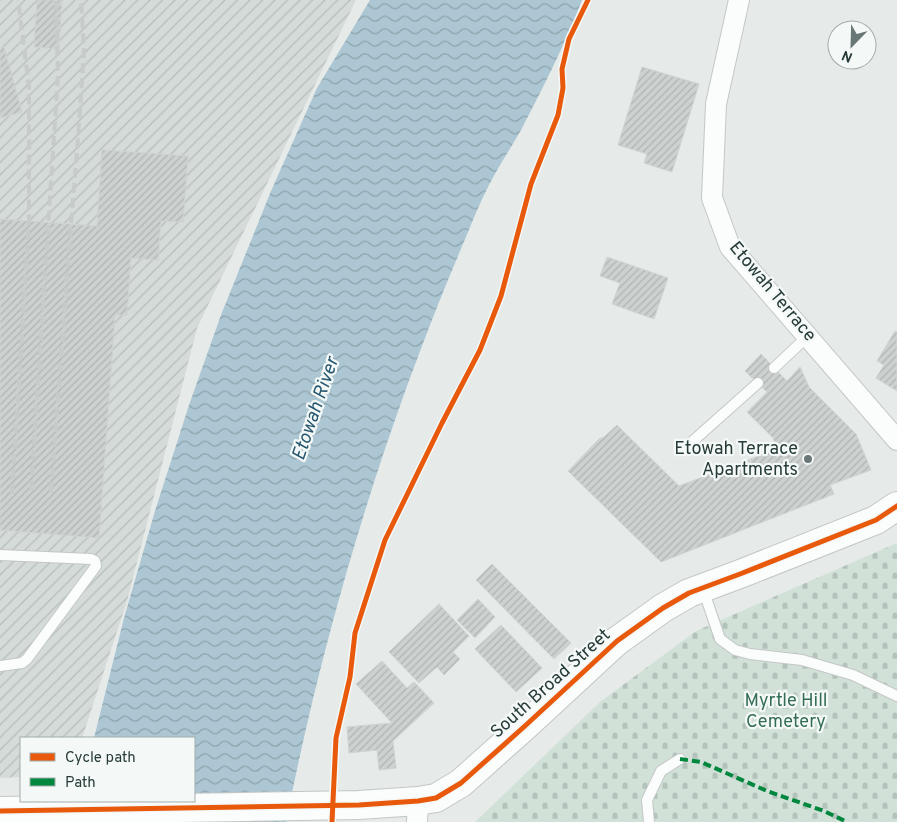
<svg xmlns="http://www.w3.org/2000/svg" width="897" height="822" viewBox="0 0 897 822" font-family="Overpass,sans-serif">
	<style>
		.industrial { fill: url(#industrial-furrows) }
		.cemetery { fill: url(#cemetery-stones) }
		.water { fill: url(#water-waves) }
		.building { fill: url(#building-hatch); stroke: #cfd3d2 }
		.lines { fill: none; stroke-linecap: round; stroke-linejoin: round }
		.service-casing { stroke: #c3c7c6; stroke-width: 12 }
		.minor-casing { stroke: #c3c7c6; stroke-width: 22 }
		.secondary-casing { stroke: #c2c7c6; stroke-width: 30 }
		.service { stroke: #fbfcfc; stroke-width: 10 }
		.minor { stroke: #fbfcfc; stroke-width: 20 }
		.secondary { stroke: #fbfcfc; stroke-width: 28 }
		.rail { stroke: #c7cbca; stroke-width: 4; stroke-dasharray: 10 5; stroke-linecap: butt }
		.quiet { stroke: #00873e; stroke-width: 4; stroke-dasharray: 8 4; stroke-linecap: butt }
		.cycleway-casing { stroke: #f4f9f7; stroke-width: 8 }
		.cycleway { stroke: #e8590c; stroke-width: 5 }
		.poi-dot { fill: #697877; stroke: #f4f9f7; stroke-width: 2 }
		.labels { text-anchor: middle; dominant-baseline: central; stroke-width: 4.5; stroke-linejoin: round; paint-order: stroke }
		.street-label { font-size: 18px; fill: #263b39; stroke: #f4f9f7 }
		.poi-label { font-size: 18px; fill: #263b39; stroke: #f4f9f7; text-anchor: end }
		.park-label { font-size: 18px; fill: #346d55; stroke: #f4f9f7 }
		.water-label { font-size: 19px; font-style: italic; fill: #275770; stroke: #f4f9f7 }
	</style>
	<defs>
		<pattern id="industrial-furrows" width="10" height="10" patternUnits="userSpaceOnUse" patternTransform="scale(1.25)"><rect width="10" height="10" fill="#d4dbd9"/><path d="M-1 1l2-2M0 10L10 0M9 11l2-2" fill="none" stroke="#b6bdbb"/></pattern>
		<pattern id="cemetery-stones" width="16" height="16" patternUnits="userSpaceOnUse" patternTransform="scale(1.25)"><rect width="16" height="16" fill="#d1e1d8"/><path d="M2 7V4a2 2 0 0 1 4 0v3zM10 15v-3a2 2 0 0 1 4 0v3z" fill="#b3c2ba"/></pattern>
		<pattern id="water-waves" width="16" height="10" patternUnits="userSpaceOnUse" patternTransform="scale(1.25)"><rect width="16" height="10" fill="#acc7d3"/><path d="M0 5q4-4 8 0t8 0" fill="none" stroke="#8ca3ac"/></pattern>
		<pattern id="building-hatch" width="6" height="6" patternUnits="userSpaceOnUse" patternTransform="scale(1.25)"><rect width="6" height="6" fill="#cdd1d0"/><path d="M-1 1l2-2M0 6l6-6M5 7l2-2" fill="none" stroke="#b0b4b3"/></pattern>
	</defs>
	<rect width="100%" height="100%" fill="#e6eae9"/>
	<path class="industrial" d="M0,0H356L197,328L127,601L82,738H21V777L0,778Z"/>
	<path class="cemetery" d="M897,543V822H475L600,702L696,631Z"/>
	<path class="water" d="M370,0H582C565,44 544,86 522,128C512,147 499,165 489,185C480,202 473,220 466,237C385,426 326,621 286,822H76L194,801V738H94L124,618L155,511L189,405L221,315L271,191L317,88Z"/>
	<g class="building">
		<path d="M37,0H62L59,49L34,47Z"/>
		<path d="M4,47L22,112L0,118V48Z"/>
		<path d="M642,67L699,84L672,172L644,163L647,154L618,145Z"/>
		<path d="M102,150L188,156L183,222L161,221L158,260L131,258L127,315H115L99,538L0,530V219L97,226Z"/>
		<path d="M607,257L668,278L654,319L612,304L620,283L600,276Z"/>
		<path d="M895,331L897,332V391L876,378L884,365L877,361Z"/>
		<path d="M761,354L787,381L800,367L809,387L856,434L871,470L830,485L834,494L661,562L568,471L599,439L604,437L617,425L679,486L777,449L773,438L747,412L767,392L745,371Z"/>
		<path d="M492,564L571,643L554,659L476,580Z"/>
		<path d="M478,599L495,617L475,638L457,620Z"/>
		<path d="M439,604L469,636L453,652L460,659L444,675L437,667L419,683L389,652Z"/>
		<path d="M501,625L542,668L516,692L475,649Z"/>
		<path d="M382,661L407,688L414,682L434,703L393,741L396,768L379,770L377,750L349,753L347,727L392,723L356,684Z"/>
	</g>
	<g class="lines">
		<defs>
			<g id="service">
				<path d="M774,368L808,336"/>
				<path d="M685,448L758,383"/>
				<path d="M0,555L91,559L95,561L96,566L27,659L22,663L0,666"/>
				<path d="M703,589L720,639L735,650L750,654L802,660L853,675L897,696"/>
				<path d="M649,822L647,800L661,771L680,759"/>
			</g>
			<g id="minor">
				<path d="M739,0L716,104L712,198L730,247L897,440"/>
				<path d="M417,822L418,801"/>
			</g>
			<path id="secondary" d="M0,811L359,805L418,801L436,798L461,783L526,725L617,641L663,608L689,593L740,574L876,520L897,506"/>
		</defs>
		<use href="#service" class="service-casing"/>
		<use href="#minor" class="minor-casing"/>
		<use href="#secondary" class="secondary-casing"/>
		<use href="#service" class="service"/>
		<use href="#minor" class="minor"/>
		<use href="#secondary" class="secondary"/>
		<g class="rail">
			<path d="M31,490L58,75L56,0"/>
			<path d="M51,492L71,224L78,139L84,51L81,0"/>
			<path d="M12,494L29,221V87L18,0"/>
		</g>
		<path class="quiet" d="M680,759L701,762L767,791L824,811L847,822"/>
		<defs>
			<g id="cycleway">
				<path d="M0,811L359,805L418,801L436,798L461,783L526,725L617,641L663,608L689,593L740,574L876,520L897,506"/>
				<path d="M332,822L336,738L350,677L355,633L385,540L442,423L480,350L501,296L531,184L558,115L563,88L562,69L569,39L588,0"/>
			</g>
		</defs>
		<use href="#cycleway" class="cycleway-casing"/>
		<use href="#cycleway" class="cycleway"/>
	</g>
	<circle class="poi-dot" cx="808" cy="459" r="5"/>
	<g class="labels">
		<g class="street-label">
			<text transform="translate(772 292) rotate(50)">Etowah Terrace</text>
			<text transform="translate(551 684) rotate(-42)">South Broad Street</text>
		</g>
		<g class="poi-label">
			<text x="798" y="449">Etowah Terrace<tspan x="798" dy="21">Apartments</tspan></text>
		</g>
		<g class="park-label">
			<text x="786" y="701">Myrtle Hill<tspan x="786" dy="21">Cemetery</tspan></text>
		</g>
		<g class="water-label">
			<text transform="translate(316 409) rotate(-71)">Etowah River</text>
		</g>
	</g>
	<rect x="20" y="737" width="175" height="65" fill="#f4f9f7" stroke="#a2adab"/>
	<rect x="30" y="753" width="25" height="8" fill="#e8590c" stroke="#a2adab"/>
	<text x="65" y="762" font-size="15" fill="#263b39">Cycle path</text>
	<rect x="30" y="778" width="25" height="8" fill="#00873e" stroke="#a2adab"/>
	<text x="65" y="787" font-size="15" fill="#263b39">Path</text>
	<g transform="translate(852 45) rotate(203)"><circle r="24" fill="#f4f9f7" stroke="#a2adab"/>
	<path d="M0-4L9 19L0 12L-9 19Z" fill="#697877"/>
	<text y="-8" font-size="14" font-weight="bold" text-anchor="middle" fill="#263b39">N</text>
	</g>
</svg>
